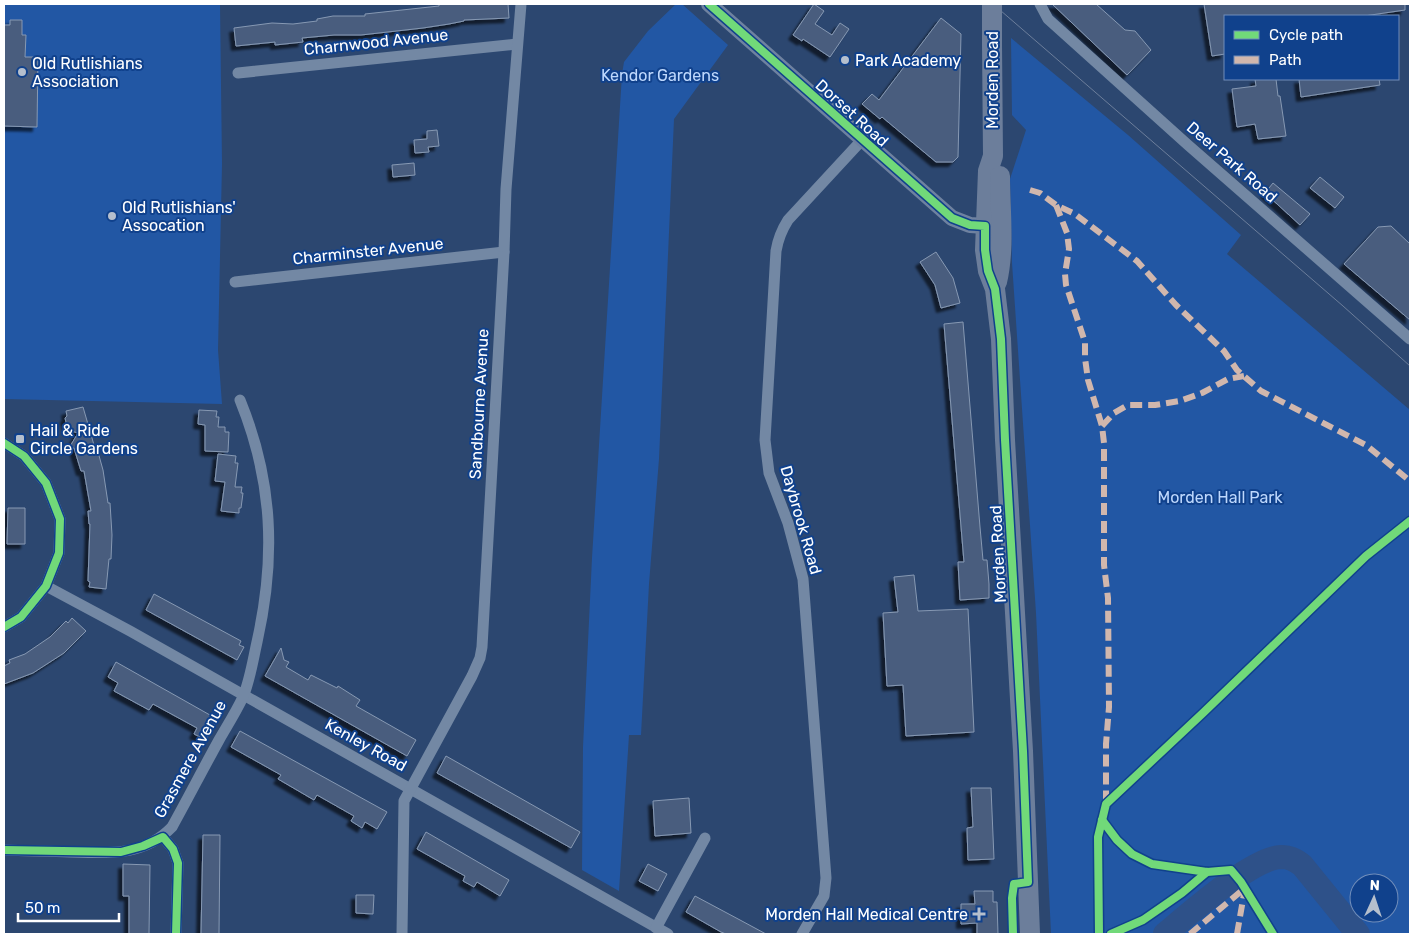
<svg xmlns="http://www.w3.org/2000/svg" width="1414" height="938" viewBox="0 0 1414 938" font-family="Rubik,sans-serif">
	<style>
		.green { fill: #2257a4; fill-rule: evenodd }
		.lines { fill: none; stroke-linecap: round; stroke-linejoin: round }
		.river { stroke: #2e5189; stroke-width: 24 }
		.building { fill: #485d7e; stroke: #8799b3; filter: url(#shadow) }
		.street { stroke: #7388a4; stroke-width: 11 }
		.secondary { stroke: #6f82a0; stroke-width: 16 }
		.highway { stroke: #6c7e9b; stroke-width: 20 }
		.tram { stroke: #6c7e9b; stroke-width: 1 }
		.highway-bridge { stroke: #6c7e9b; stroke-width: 20 }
		.quiet { stroke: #d1b7ad; stroke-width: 6; stroke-dasharray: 12 6; stroke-linecap: butt }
		.cycleway-casing { stroke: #10418c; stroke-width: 11 }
		.cycleway { stroke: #71d979; stroke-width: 8 }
		.poi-dot { fill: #b5bfcd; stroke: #10418c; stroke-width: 2 }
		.labels { text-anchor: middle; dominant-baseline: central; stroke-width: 4; stroke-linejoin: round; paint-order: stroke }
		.street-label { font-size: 16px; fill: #fff; stroke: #10418c }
		.poi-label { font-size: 16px; fill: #fff; stroke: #10418c; text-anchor: start }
		.park-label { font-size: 16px; fill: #bed8fd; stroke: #10418c }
	</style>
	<defs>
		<filter id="shadow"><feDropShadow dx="-4.5" dy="4.5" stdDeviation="1" flood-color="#0009"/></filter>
	</defs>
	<rect width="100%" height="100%" fill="#2c4770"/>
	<g class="green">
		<path d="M4,4H220L222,164L218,350L222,404L4,399Z"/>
		<path d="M676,4H682L728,45L674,119L659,459L649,584L641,735H629L619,891L582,870L583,747L592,558L622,74L624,62L648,31Z"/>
		<path d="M1011,38L1128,135L1241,235L1227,254L1410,410V934H1051L1036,613L1012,263L1010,179L1026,130L1012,115ZM1359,883H1389V913H1359Z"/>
	</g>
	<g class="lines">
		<path class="river" d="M1165,934C1188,915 1252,858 1281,857C1290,857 1295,860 1302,865L1358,934"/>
	</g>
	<g class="building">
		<path d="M439,4H508L509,18L464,20V21L449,24L423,28L361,35H334L302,38L303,42L275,45V42L236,46L234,28L272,23L293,24L317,21V19L333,16H365V14L439,6Z"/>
		<path d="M814,4L824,11L815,24L832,35L840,23L849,29L830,57L803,39L802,41L793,35Z"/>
		<path d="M1052,4H1096L1125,30L1135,31L1151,50L1127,75Z"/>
		<path d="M1204,4H1405V10L1364,16H1225V54L1212,56Z"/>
		<path d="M941,18L961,34L958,157L953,162H936L882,117L880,119L862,104L872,94L879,100Z"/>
		<path d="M10,20H22V35H26L25,57H38L37,127L4,126V25H10Z"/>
		<path d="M1255,79H1276L1278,96H1280L1286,136L1258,139L1255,124L1237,127L1232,89L1256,86Z"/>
		<path d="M1299,79H1379L1380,85L1301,97Z"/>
		<path d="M437,130L439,146L428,147L429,152L415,153L414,140L427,139V131Z"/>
		<path d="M414,163L415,175L393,177L392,165Z"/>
		<path d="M1320,177L1344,197L1335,208L1310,188Z"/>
		<path d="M1273,183L1310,214L1300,225L1265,193Z"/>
		<path d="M1391,226L1410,244V320L1344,264L1378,227Z"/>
		<path d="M936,252L953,278L960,303L941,308L935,285L920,262Z"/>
		<path d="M963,322L980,527L983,560H987L989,584V598L960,600L958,562H964L944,324Z"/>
		<path d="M83,407L94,445H96L103,470L108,503H110L112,535L111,559H109L106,589L89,587L90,582L88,581L90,524H89L88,511H91L84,471H81L74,448H69L78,433L68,430L65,418L67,416L66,411Z"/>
		<path d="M199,410L217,411L216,417H219L218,427H225V432H229L228,452L205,451V425L198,424Z"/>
		<path d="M218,454L236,456L235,463H238L235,487H242L241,493H243L241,508H239V513L221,511L225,482L215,481Z"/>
		<path d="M8,508H25V544H7Z"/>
		<path d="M914,575L918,611L968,609L974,732L906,736L903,685L887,686L883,613L898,612L894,577Z"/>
		<path d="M154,594L241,641L239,645L244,647L237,660L146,610Z"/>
		<path d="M72,618L86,631L64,653L33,673L4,684V666L10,663L9,660L25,654L50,637L66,621L68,623Z"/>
		<path d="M281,648L284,660L289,662L286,667L308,680L311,675L337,688L338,686L360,700L356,706L416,740L407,756L265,676Z"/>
		<path d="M116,662L217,719L206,740L194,734L197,728L153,704L149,710L114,691L118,683L108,677Z"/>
		<path d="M240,731L387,812L377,829L365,822L362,828L351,821L354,816L317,795L314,800L278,779L281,775L231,747Z"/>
		<path d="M446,756L580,832L571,848L437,773Z"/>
		<path d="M971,788H991L994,859L968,860L967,828L973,827Z"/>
		<path d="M689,798L691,833L655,836L653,801Z"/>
		<path d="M426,832L509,880L500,896L477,882L474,887L463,881L465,876L417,849Z"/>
		<path d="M203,835H220L219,934H201Z"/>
		<path d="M123,864L150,865L149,934H129V896H123Z"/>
		<path d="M648,864L667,874L658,891L639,881Z"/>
		<path d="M974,891H993V902H997L998,934H977V923L961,924V904H975Z"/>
		<path d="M356,895H374L373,914L356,913Z"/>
		<path d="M695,896L740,920L766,934H726L721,932L686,912Z"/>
	</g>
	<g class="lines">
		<g class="street">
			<path d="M1040,4L1048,19L1188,145L1410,339"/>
			<path d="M238,73L517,44"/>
			<path d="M235,282L504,252"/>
			<path d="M4,443L24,456L46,483L60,519L59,553L46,586L21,617L4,627"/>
			<path d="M46,586L130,631L668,934"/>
			<path d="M163,837L173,849L178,863L176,934"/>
			<path d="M4,850C26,851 48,851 70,852C108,853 143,857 172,827C188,798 203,769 219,740C227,726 236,712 243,697C250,680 253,660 257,642C276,557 273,481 240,400"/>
			<path d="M656,928L705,838"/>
			<path d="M402,934L404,801L472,676L480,658L482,647L504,252L506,189L521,4"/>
			<path d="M802,934L824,896L826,878L803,579L788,523L769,473L765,440L776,251C778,239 781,231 788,220L862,140"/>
		</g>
		<path class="secondary" d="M709,4L952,218L970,225L985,226"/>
		<g class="highway">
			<path d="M992,44L993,156L988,171L985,250L988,271L995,289L1001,339L1005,440L1023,751L1030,934"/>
			<path d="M997,282C1005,248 1000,210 1000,176"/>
		</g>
		<path class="tram" d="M993,4L1343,306L1410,366"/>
		<path class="highway-bridge" d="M992,44V4"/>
		<g class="quiet">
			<path d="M1030,190L1040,193L1056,205L1075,214L1137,261L1176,305L1224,351L1237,370L1261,391L1366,445L1410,481"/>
			<path d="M1056,205L1067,233L1069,249L1065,274L1066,285L1085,342V358L1088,380L1102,426L1104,443V565L1108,598L1109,707L1106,744V804"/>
			<path d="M1102,426L1114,413L1128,405H1155L1180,401L1202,393L1228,379L1244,376"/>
			<path d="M1190,934L1245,888"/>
			<path d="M1237,934L1245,888"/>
		</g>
		<defs>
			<g id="cycleway">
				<path d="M709,4L952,218L970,225L985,226V250L988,271L995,289L1001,339L1005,440L1023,751L1028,882L1014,884L1012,898L1013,934"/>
				<path d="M4,443L24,456L46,483L60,519L59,553L46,586L21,617L4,627"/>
				<path d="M1102,820L1117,840L1132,854L1152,864L1207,872L1231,870L1241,882L1273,934"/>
				<path d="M4,850L121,852L143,846L163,837L173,849L178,863L176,934"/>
				<path d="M1099,934L1098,837L1106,804L1204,712L1366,556L1410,521"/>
				<path d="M1111,934L1143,920L1182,893L1207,872"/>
			</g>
		</defs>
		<use href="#cycleway" class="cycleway-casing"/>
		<use href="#cycleway" class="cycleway"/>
	</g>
	<g class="poi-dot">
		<circle cx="845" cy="60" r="5"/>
		<circle cx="22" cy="72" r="5"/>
		<circle cx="112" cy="216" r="5"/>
		<rect x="15" y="434" width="10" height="10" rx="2.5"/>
		<path d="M976.5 906.5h5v5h5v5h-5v5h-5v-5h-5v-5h5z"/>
	</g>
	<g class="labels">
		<g class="street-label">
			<text transform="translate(376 42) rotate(-6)">Charnwood Avenue</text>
			<text transform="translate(992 80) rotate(-90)">Morden Road</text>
			<text transform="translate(852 113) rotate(42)">Dorset Road</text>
			<text transform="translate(1232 162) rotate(41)">Deer Park Road</text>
			<text transform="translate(368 251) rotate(-6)">Charminster Avenue</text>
			<text transform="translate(479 404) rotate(-87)">Sandbourne Avenue</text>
			<text transform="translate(801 520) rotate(74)">Daybrook Road</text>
			<text transform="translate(998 554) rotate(-93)">Morden Road</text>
			<text transform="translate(366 745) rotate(29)">Kenley Road</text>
			<text transform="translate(190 759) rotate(-61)">Grasmere Avenue</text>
		</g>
		<g class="poi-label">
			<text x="855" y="60">Park Academy</text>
			<text x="32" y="63">Old Rutlishians<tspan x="32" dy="18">Association</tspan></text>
			<text x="122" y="207">Old Rutlishians'<tspan x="122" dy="18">Assocation</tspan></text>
			<text x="30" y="430">Hail &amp; Ride<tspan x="30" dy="18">Circle Gardens</tspan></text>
			<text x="968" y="914" text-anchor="end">Morden Hall Medical Centre</text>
		</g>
		<g class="park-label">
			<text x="660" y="75">Kendor Gardens</text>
			<text x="1220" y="497">Morden Hall Park</text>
		</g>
	</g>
	<rect width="1414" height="938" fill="none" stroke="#ffffff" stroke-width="10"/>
	<rect x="1224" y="15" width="175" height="65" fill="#10418c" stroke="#708dba"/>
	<rect x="1234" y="31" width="25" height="8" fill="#71d979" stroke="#708dba"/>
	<text x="1269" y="40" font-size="15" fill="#ffffff">Cycle path</text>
	<rect x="1234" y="56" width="25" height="8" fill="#d1b7ad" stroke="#708dba"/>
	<text x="1269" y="65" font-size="15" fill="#ffffff">Path</text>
	<g transform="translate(1374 898) rotate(3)"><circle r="24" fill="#10418c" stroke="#708dba"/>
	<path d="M0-4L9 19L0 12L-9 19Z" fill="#b5bfcd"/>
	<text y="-8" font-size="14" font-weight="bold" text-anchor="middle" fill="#ffffff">N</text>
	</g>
	<path d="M18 913v8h101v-8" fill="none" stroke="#ffffff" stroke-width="2.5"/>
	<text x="25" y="913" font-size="15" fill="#ffffff" stroke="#10418c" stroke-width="4" paint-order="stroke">50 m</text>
</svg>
